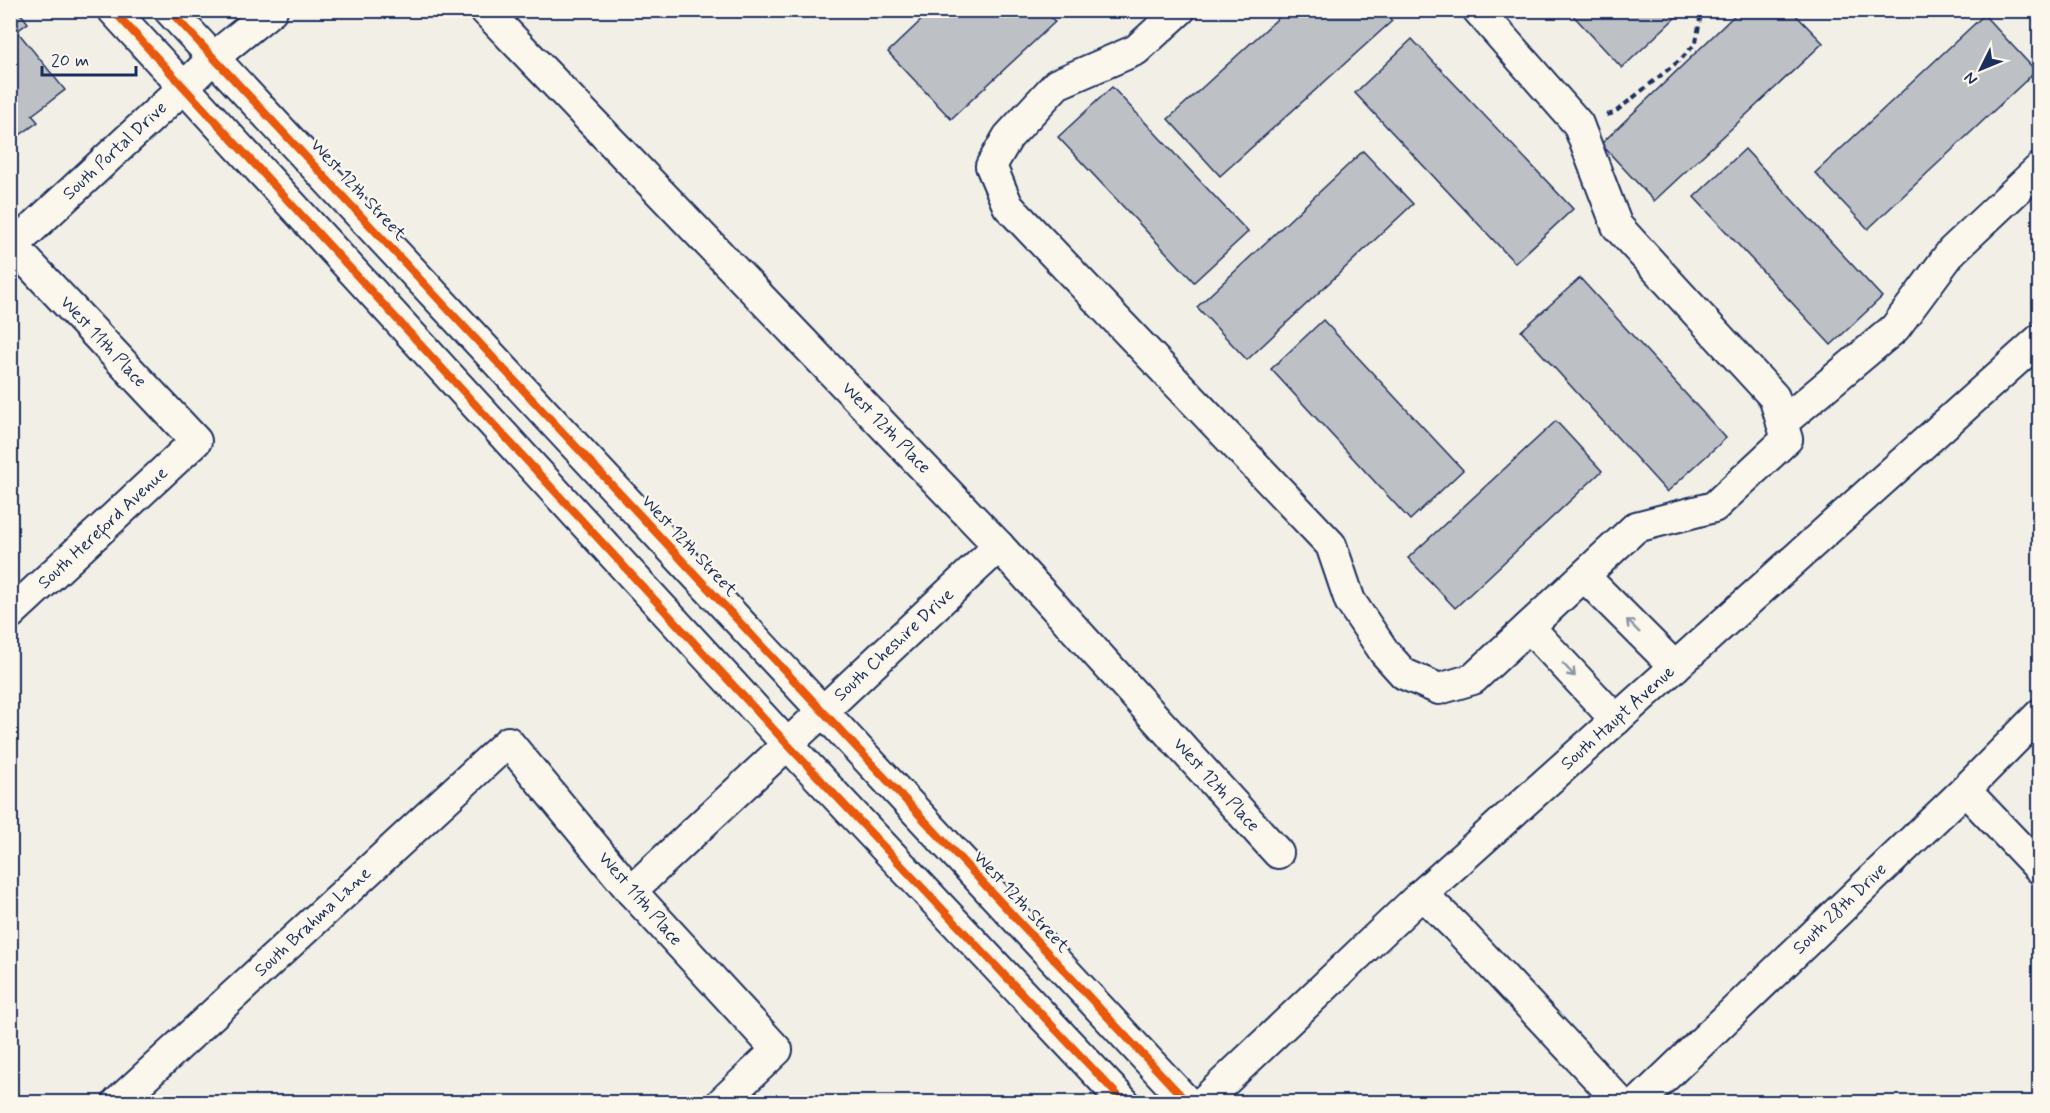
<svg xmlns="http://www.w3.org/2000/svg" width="2050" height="1113" viewBox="0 0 2050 1113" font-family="Mynerve,sans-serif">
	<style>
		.building { fill: #bdc0c4; stroke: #1b2f5e; stroke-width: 1.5 }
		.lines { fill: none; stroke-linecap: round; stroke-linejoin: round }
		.minor-casing { stroke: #1b2f5e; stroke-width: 34 }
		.path { stroke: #1b2f5e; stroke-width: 4; stroke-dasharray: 6 4.5; stroke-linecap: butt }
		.minor { stroke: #fbf7ec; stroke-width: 30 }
		.cycleway-casing { stroke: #fbf7ec; stroke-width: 11 }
		.cycleway { stroke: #e8590c; stroke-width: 8 }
		.oneway { stroke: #8b93a5 }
		.labels { text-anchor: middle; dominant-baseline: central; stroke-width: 5; stroke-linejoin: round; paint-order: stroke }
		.street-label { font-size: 18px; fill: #1b2f5e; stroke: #fbf7ec }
	</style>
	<rect width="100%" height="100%" fill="#f2efe6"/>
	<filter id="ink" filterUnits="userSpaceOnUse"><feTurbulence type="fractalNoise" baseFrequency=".0167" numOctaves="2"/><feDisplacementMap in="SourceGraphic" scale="12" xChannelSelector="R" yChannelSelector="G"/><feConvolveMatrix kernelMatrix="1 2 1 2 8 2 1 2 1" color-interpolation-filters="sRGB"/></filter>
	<g filter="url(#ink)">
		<g class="building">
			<path d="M10,10H18L28,23L17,31L65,90L32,115L38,122L10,142Z"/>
			<path d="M932,10H1045L1055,22L951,119L888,52Z"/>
			<path d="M1287,10H1382L1392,21L1220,176L1168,119Z"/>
			<path d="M1568,10H1670L1676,17L1622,68Z"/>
			<path d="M1740,10H1791L1823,43L1654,201L1601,144Z"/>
			<path d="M1984,15L2036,71L1868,229L1815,173Z"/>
			<path d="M1412,39L1573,209L1515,263L1355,93Z"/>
			<path d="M1112,87L1248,232L1194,282L1058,137Z"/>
			<path d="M1745,149L1882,297L1831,345L1694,197Z"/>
			<path d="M1363,151L1413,204L1247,360L1197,307Z"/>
			<path d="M1580,278L1726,438L1667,492L1521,331Z"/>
			<path d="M1323,320L1463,470L1410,520L1271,369Z"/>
			<path d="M1556,421L1602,471L1455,608L1408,558Z"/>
		</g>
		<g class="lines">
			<defs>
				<g id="minor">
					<path d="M113,10L788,745L1124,1102"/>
					<path d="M169,10L1187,1102"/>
					<path d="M485,10L999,546L1278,853"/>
					<path d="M1180,10L1136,50L1057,84L1008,137L991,166L1008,206L1331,545L1350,601L1385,653L1404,674L1439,689L1473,679L1636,527L1714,507L1787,439L1774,397L1617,226L1578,124L1478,10"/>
					<path d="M10,243L196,441L10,614"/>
					<path d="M13,246L184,87L214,57L272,10"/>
					<path d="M1782,423L1895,328L1952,251L2040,168"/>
					<path d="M1584,576L1675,667"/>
					<path d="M1529,627L1616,720"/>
					<path d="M1965,790L2040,869"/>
					<path d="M631,891L999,546"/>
					<path d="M1422,894L1456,927L1620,1102"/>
					<path d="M118,1102L508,742L631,891L777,1050L722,1102"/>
					<path d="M1203,1102L1422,894L2040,339"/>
					<path d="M1639,1102L1965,790L2040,714"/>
				</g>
			</defs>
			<use href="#minor" class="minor-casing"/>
			<path class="path" d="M1607,115L1614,113L1680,60L1696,43L1700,19L1693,10"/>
			<use href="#minor" class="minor"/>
			<defs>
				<g id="cycleway">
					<path d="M113,10L788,745L1124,1102"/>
					<path d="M169,10L1187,1102"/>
				</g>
			</defs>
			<use href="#cycleway" class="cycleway-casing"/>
			<use href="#cycleway" class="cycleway"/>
		</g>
		<defs><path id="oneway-shaft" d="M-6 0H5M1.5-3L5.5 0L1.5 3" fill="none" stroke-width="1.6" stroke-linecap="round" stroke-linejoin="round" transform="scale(1.5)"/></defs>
		<g class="oneway">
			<use href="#oneway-shaft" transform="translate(1633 626) rotate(-135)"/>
			<use href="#oneway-shaft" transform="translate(1569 670) rotate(47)"/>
		</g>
	</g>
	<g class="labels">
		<g class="street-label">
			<text transform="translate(115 151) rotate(-43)">South Portal Drive</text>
			<text transform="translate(358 190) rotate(47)">West 12th Street</text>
			<text transform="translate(103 342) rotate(47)">West 11th Place</text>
			<text transform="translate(886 428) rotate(46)">West 12th Place</text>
			<text transform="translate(103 528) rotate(-43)">South Hereford Avenue</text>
			<text transform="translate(689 546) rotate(47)">West 12th Street</text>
			<text transform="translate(894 645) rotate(-43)">South Cheshire Drive</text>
			<text transform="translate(1618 718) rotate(-42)">South Haupt Avenue</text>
			<text transform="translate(1216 785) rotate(48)">West 12th Place</text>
			<text transform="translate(640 899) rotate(49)">West 11th Place</text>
			<text transform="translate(1021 902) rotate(47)">West 12th Street</text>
			<text transform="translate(1840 909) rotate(-44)">South 28th Drive</text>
			<text transform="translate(313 922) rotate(-43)">South Brahma Lane</text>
		</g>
	</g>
	<rect width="2050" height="1113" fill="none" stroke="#fbf7ec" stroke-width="36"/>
	<rect x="18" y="18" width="2014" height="1077" fill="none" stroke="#1b2f5e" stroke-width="2" filter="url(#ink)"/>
	<g transform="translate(1981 69) rotate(227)" stroke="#fbf7ec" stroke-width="4.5" paint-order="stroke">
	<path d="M0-4.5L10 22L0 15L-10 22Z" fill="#1b2f5e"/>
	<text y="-9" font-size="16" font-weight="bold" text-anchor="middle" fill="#1b2f5e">N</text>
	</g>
	<path d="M42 66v9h94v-9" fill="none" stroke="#1b2f5e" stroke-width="3"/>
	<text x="51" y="66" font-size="18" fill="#1b2f5e" stroke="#fbf7ec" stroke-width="4.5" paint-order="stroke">20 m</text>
</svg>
